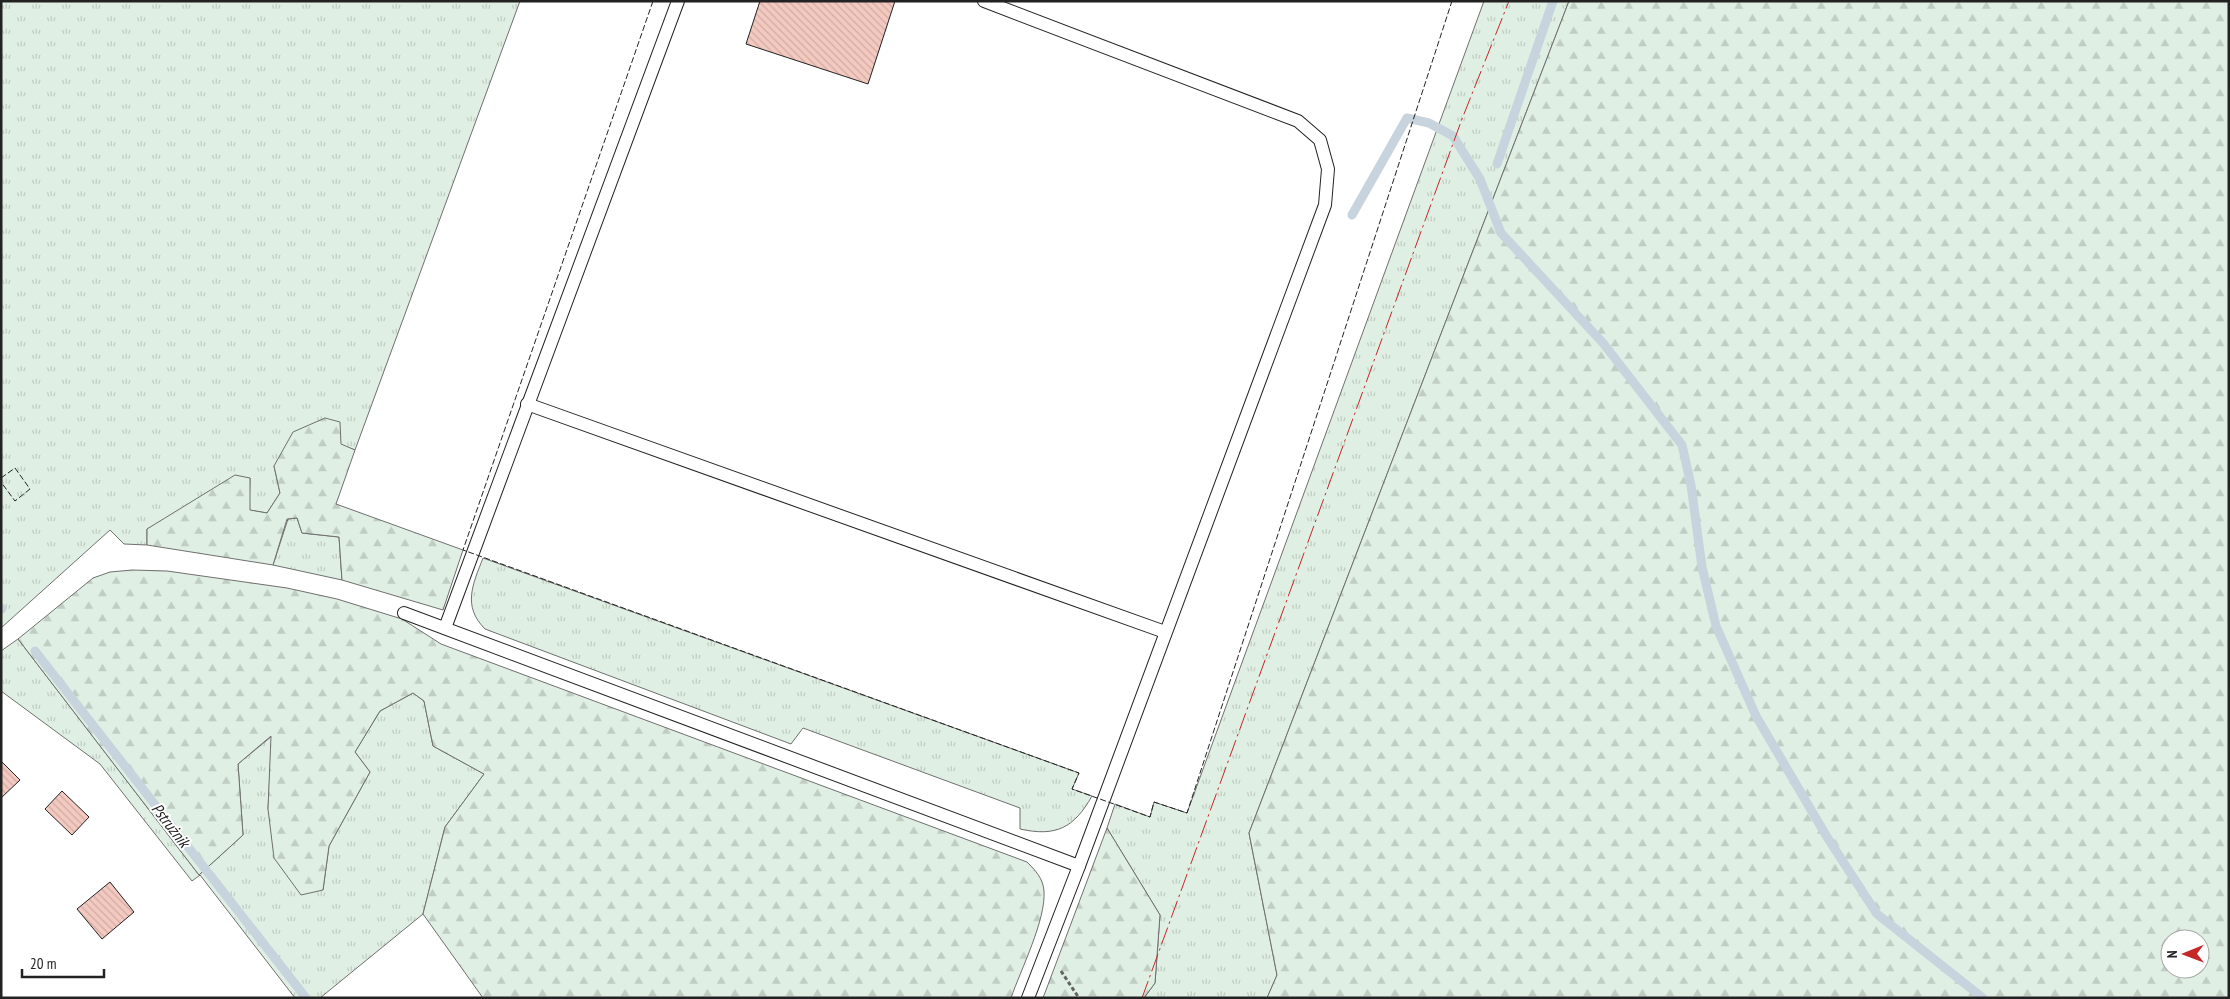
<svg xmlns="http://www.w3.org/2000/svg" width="2230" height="999" viewBox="0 0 2230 999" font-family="'PT Sans Narrow',sans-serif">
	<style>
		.grass { fill: url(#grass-tufts); stroke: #6f6f6f }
		.forest { fill: url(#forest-firs); stroke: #6f6f6f; fill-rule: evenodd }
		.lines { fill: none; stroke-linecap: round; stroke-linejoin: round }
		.stream { stroke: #c7d3dd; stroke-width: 9 }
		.building { fill: url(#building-back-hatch); stroke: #222 }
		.service-casing { stroke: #222; stroke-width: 14 }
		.path { stroke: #646464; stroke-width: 3; stroke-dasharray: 4 2.5; stroke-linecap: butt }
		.service { stroke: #fff; stroke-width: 12 }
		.fence { stroke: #222; stroke-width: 1; stroke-dasharray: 6 2.5; stroke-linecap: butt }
		.power { stroke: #c62828; stroke-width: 1; stroke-dasharray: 18 4 2.5 4; stroke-linecap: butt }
		.labels { text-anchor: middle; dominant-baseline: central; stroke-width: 4; stroke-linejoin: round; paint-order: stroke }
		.water-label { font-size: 16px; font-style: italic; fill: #222; stroke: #fff }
	</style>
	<defs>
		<pattern id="grass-tufts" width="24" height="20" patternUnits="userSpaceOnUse" patternTransform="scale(1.25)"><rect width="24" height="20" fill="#e0efe3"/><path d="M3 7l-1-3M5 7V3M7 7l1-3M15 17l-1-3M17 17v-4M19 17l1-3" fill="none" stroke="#c0cdc2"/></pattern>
		<pattern id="forest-firs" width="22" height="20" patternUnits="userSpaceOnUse" patternTransform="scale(1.25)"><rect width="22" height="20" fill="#e0efe3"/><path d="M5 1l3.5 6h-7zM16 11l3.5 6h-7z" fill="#c0cdc2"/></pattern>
		<pattern id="building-back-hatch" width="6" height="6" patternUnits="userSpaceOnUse" patternTransform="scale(1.25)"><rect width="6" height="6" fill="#f3c9c0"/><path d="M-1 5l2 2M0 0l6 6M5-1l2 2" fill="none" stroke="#d0aca5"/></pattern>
	</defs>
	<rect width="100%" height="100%" fill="#fff"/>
	<g class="grass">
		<path d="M1,1H520L355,450L341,445L274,466L280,493L267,513L249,510L250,478L147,529V545L124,544L110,530L1,628Z"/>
		<path d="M1484,1H1569L1249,833L1277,975L1267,998H1144L1155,983L1160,915L1107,828L1115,804L1150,817L1154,802L1187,813Z"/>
		<path d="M297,518L302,533L339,537L342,580L273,565L288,519Z"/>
		<path d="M483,558L1079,773L1072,789L1092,796C1074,828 1056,837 1020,829V808L803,728L791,744L485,629C462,606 473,584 483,558Z"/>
		<path d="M18,639L199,875L243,835L238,764L272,736L268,809L323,890L329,846L370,772L355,752L380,711L413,693L424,701L433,746L484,774L445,827L423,914L320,998H295L200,875L192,881L100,764L1,691V651Z"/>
	</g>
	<g class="forest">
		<path d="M1569,1H2229V998H1267L1277,975L1249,833ZM2170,939H2200V969H2170Z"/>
		<path d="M325,418L340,422L341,444L355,450L336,504L463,550L443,610L342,580L339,537L302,533L297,518L287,519L273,565L147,545V529L235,475L250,478V510L267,513L280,493L274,466L293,432Z"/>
		<path d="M132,570L167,571L287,588L337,599L402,619L441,644L1027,862C1035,870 1043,878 1044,891C1046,920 1021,969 1011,998H483L423,914L445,827L484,774L433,746L424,701L413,693L380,711L355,752L370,772L329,846L323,890L301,895L274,858L268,809L271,736L238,764L243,835L199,875L18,639L93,578L110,572Z"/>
		<path d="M1107,828L1160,915L1155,983L1144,998H1043Z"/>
	</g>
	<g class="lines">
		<g class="stream">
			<path d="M1497,164L1553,1"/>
			<path d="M1352,215L1407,118L1429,123L1453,136L1480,179L1501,233L1603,343L1682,445L1691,485L1702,567L1716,626L1756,716L1827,837L1877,914L1983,998"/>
			<path d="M1,608L2,609"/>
			<path d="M35,651L306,998"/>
		</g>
	</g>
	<g class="building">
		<path d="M760,1H895L868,84L746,44Z"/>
		<path d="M1,761L20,780L1,798Z"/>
		<path d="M62,791L89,817L72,835L45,809Z"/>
		<path d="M110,882L134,912L102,939L77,909Z"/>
	</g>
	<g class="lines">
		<defs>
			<g id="service">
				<path d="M984,1L1298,121L1320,140L1328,169L1325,205L1079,866"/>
				<path d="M527,404L1165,632"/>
				<path d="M404,613L1079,866L1028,998"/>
				<path d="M445,628L678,1"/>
			</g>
		</defs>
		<use href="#service" class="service-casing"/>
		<path class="path" d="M1061,971L1079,998"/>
		<use href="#service" class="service"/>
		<g class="fence">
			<path d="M653,1L463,550L1079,773L1072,789L1150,817L1154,802L1187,813L1452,1"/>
			<path d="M1,478L15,468L30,489L15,501L1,482"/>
		</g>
		<path class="power" d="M1142,998L1462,119L1509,1"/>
	</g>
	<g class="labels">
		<g class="water-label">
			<text transform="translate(171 825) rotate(52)">Pstrużnik</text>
		</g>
	</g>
	<rect width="2230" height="999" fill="none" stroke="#222222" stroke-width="5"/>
	<g transform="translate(2185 954) rotate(269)"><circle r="24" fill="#ffffff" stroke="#a7a7a7"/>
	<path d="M0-4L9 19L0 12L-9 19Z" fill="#c62828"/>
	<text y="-8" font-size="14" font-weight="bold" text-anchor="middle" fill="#222222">N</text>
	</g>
	<path d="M22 969v8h82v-8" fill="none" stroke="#222222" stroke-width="2.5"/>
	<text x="30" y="969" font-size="15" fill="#222222" stroke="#ffffff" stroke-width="4" paint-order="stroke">20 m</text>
</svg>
